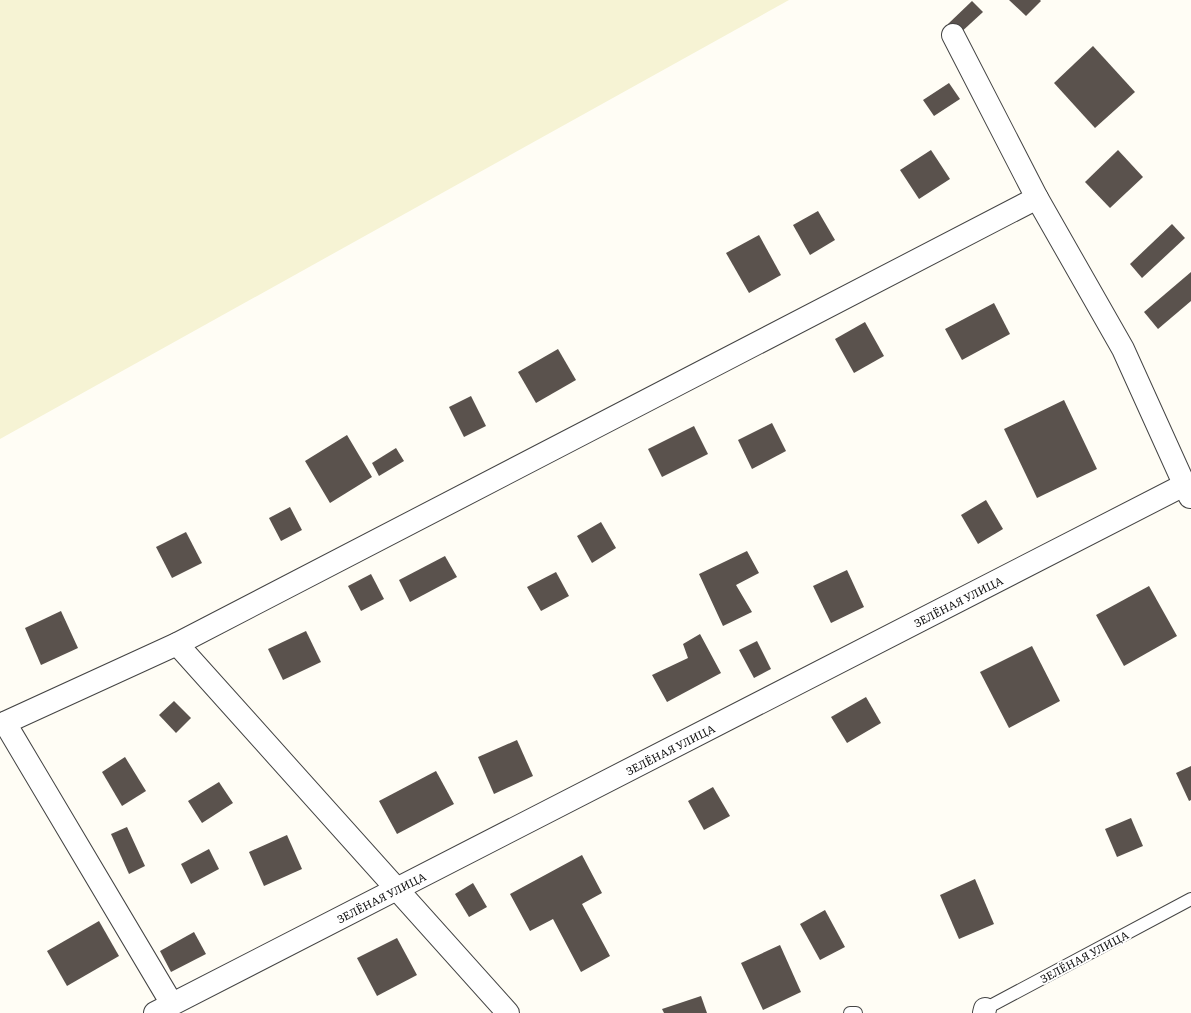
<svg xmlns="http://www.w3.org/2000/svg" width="1191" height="1013" viewBox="0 0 1191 1013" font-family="Literata,serif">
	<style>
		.farmland { fill: #f6f3d4 }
		.building { fill: #5a524d }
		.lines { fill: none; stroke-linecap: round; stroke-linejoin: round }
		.service-casing { stroke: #444; stroke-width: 14 }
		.minor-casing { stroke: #444; stroke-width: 24 }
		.service { stroke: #fff; stroke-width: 12 }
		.minor { stroke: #fff; stroke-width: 22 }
		.labels { text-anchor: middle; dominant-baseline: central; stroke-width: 4; stroke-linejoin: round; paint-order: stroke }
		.street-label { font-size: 11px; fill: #111; stroke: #fff }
	</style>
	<rect width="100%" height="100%" fill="#fffdf5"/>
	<path class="farmland" d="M0,0H789L0,439Z"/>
	<g class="building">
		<path d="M1009,0H1040L1041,1L1026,16Z"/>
		<path d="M972,1L983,12L958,35L948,24Z"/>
		<path d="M1093,46L1135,92L1095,128L1054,83Z"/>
		<path d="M949,83L960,99L934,116L923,100Z"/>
		<path d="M931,150L950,179L919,199L900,170Z"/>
		<path d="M1118,150L1143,177L1110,208L1085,182Z"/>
		<path d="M818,211L835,240L810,255L793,225Z"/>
		<path d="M1172,224L1185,238L1142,278L1130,264Z"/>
		<path d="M759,235L781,275L749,293L726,253Z"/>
		<path d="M1191,272V301L1158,329L1144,312Z"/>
		<path d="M994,303L1010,334L962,360L945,329Z"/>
		<path d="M865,322L884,356L854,373L835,339Z"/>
		<path d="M558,349L576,380L536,403L518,372Z"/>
		<path d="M471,396L486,426L464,437L449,407Z"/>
		<path d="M1064,400L1097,469L1037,498L1004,429Z"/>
		<path d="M772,423L786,451L752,469L738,440Z"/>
		<path d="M694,426L708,454L662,477L648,449Z"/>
		<path d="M347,435L372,477L330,503L305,461Z"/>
		<path d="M396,448L404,461L379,476L372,463Z"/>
		<path d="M986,500L1003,529L978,544L961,515Z"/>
		<path d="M290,507L302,530L281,541L269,518Z"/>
		<path d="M601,522L616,548L592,563L577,536Z"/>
		<path d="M186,532L202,563L172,578L156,547Z"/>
		<path d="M747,551L759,573L736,585L752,612L723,626L699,574Z"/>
		<path d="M445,556L457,577L410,602L399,580Z"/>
		<path d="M847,570L864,607L831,623L813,586Z"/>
		<path d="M556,572L569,596L541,611L527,587Z"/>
		<path d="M371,574L384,599L361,611L348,586Z"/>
		<path d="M1149,586L1177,636L1124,666L1096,615Z"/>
		<path d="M61,611L78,648L41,665L25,628Z"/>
		<path d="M306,631L321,662L283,680L268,649Z"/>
		<path d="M700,634L721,673L667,702L652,675L688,658L683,644Z"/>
		<path d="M757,641L771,669L754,678L739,650Z"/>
		<path d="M1032,646L1060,701L1009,728L980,672Z"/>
		<path d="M866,697L881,723L847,743L831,717Z"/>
		<path d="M174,701L191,718L176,733L159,715Z"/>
		<path d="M517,740L533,776L494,794L478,757Z"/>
		<path d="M125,757L146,791L122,806L102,772Z"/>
		<path d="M1191,766V800L1189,801L1176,773Z"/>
		<path d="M436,771L454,804L397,834L379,801Z"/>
		<path d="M219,782L233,803L202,823L188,801Z"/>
		<path d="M713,787L730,816L704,830L688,801Z"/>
		<path d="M1131,818L1143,846L1117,857L1105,829Z"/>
		<path d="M127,827L145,866L129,874L111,834Z"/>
		<path d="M287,835L302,869L264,886L249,852Z"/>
		<path d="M209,849L219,869L191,884L181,864Z"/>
		<path d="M582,855L602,893L582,904L610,956L581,972L553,919L530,931L510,894Z"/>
		<path d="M975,879L994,924L959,939L940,895Z"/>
		<path d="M473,883L487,907L469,917L455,894Z"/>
		<path d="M825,910L845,947L820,960L800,924Z"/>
		<path d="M99,921L119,956L67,986L47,951Z"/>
		<path d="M194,932L206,954L171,972L160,951Z"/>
		<path d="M397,938L417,975L377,996L357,958Z"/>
		<path d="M780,945L801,992L763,1010L741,963Z"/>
		<path d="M701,996L707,1013H664L662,1009Z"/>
	</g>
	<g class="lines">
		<defs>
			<g id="service">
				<path d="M981,1011L1191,899"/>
				<path d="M850,1013H856"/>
			</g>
			<g id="minor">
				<path d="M953,35L1037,198L1123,349L1190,497"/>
				<path d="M177,644L508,1013"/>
				<path d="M5,723L172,1004"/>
				<path d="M0,725L177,644L1037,198"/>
				<path d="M155,1013L1184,485"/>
				<path d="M984,1013L985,1009"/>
			</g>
		</defs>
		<use href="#service" class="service-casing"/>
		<use href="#minor" class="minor-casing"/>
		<use href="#service" class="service"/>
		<use href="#minor" class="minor"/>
	</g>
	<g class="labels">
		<g class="street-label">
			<text transform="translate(958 601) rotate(-27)">ЗЕЛЁНАЯ УЛИЦА</text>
			<text transform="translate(670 749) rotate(-27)">ЗЕЛЁНАЯ УЛИЦА</text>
			<text transform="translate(381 897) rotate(-27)">ЗЕЛЁНАЯ УЛИЦА</text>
			<text transform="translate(1084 956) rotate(-28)">ЗЕЛЁНАЯ УЛИЦА</text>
		</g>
	</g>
</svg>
